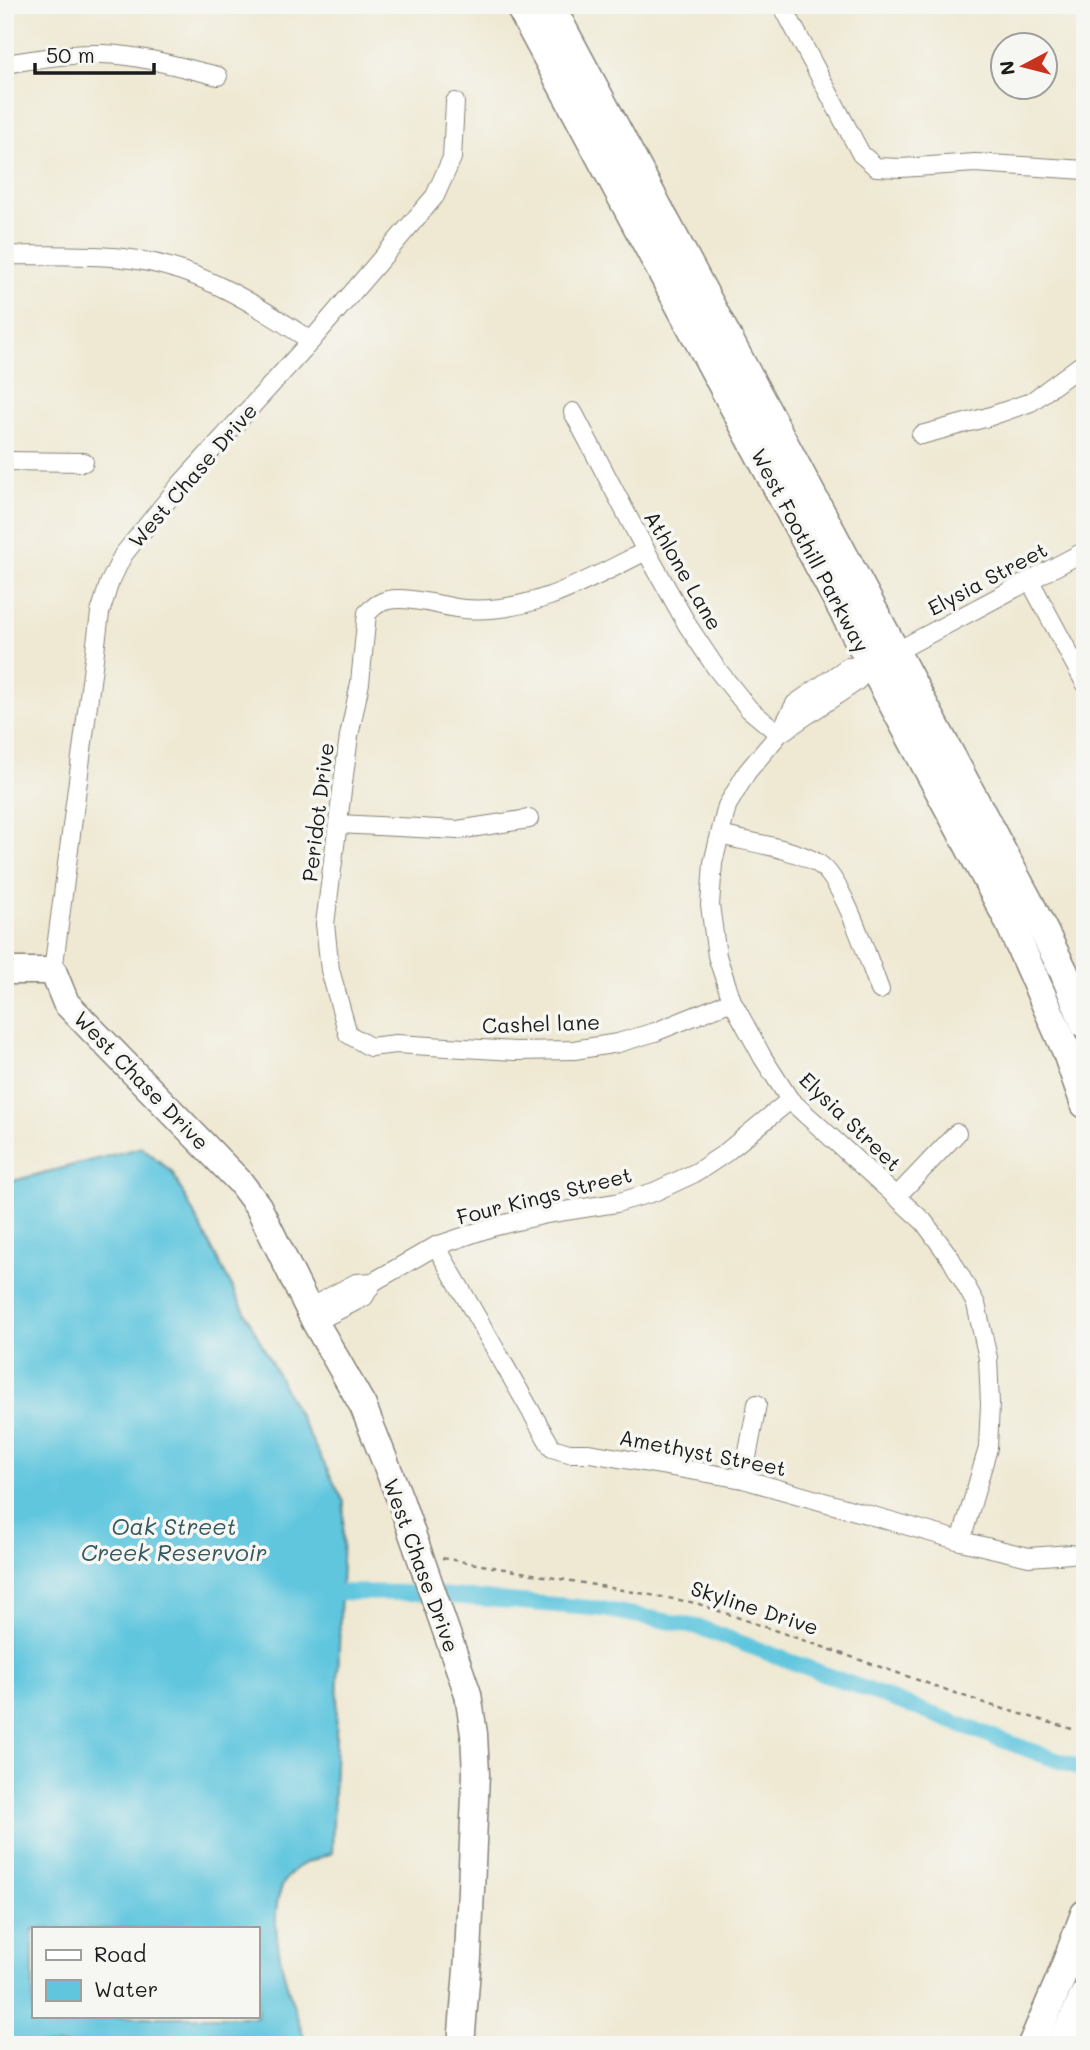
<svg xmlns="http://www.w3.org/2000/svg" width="1090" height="2050" viewBox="0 0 1090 2050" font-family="Mali,sans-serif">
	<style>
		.water { fill: #60c6de; stroke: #3e717d; stroke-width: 2; fill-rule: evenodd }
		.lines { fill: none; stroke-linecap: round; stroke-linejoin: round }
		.canal { stroke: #60c6de; stroke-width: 16 }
		.street-casing { stroke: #868278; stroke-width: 20 }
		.secondary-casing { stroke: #868278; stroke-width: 29 }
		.primary-casing { stroke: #868278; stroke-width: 31 }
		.path { stroke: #868278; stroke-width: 2.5; stroke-dasharray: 5 5; stroke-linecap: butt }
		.street { stroke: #fff; stroke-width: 18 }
		.secondary { stroke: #fff; stroke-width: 26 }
		.primary { stroke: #fff; stroke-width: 28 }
		.labels { text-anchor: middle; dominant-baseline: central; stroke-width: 7; stroke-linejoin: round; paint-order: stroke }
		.street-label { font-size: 21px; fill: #1c1c1c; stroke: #f6f6f2 }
		.water-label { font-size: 23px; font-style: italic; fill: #345860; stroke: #f6f6f2 }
	</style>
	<rect width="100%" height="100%" fill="#f6f6f2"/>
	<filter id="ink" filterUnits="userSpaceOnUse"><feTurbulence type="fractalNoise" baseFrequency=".0143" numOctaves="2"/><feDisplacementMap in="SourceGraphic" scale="14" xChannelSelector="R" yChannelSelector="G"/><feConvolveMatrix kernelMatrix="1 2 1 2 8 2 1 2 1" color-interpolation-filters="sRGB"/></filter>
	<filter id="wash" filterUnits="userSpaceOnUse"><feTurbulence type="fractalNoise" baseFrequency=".00686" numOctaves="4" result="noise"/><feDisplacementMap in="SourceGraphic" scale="28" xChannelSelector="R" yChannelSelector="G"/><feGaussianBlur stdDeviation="1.57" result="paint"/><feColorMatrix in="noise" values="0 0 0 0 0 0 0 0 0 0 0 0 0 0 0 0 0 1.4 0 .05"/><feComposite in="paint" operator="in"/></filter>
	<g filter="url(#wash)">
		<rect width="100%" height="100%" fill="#efe9d3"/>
		<path class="water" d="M142,1147L172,1172L344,1502L332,1853C320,1858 302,1862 293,1871C254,1906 292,2003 307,2045H5V1183ZM33,1929H257V2017H33Z"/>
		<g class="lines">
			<path class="canal" d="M317,1592L417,1593L602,1609L698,1627L1056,1760L1085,1769"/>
		</g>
	</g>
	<g filter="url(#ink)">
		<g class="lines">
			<defs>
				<g id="street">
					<path d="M782,5L861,154L876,167L901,168L975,163L1085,170"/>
					<path d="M5,64C37,59 70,53 102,54C141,55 180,67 218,76"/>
					<path d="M5,255C44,256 84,254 123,258C194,265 253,302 311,341"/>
					<path d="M573,412L646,551L688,626L716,668L749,709L779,734"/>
					<path d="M921,435L988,417L1031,402L1085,362"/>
					<path d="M5,461L84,462"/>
					<path d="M646,551C588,580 531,614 464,609C442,607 399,592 380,603C375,605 371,610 367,613L360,683L349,736L325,924L330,970L348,1034L370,1047L396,1044L515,1051L574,1050L618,1043L655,1032L732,1001"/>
					<path d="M1030,581L1085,683"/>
					<path d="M873,665L848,667L795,704L779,734L747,772L727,806L713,863L710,905L717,956L732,1001L763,1058L790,1100L924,1222L951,1259L976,1304L988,1358L990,1404L988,1448L961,1541"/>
					<path d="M782,732L856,682L873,665L897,651L1085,551"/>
					<path d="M338,824L458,830L529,819"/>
					<path d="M720,835C747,842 797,849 819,864C843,879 869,962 880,990"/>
					<path d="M53,971L100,613L109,584L123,555L179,486L311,341L435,196L452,158L455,102"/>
					<path d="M897,1196L957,1133"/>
					<path d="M436,1246L552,1448L569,1453H589L743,1479L961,1541L1029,1557L1071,1554"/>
					<path d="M309,1308L356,1283L373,1282L436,1246L492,1227L546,1214L616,1203L654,1192L697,1172L724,1154L790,1100"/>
					<path d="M315,1322L364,1297L373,1282"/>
					<path d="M743,1479L757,1404"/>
				</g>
				<path id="secondary" d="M5,971H53L66,1003L240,1182L258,1206L315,1322L363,1406L400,1499L468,1694L474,1734L476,1774L468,1957L461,2045"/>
				<g id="primary">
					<path d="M519,5L1007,917L1066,1050L1085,1104"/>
					<path d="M550,5L1030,904L1064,972L1085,1024"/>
					<path d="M1032,2045L1060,1980L1085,1914"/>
					<path d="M1062,2045L1085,1994"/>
				</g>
			</defs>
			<use href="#street" class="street-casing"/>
			<use href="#secondary" class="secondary-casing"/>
			<use href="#primary" class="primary-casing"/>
			<path class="path" d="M442,1558L696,1603L990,1705L1072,1729"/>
			<use href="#street" class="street"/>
			<use href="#secondary" class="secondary"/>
			<use href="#primary" class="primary"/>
		</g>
	</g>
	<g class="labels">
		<g class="street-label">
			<text transform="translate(192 475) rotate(-49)">West Chase Drive</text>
			<text transform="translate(811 550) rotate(62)">West Foothill Parkway</text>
			<text transform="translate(684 570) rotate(60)">Athlone Lane</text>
			<text transform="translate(987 578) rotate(-28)">Elysia Street</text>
			<text transform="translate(317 812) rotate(-83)">Peridot Drive</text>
			<text transform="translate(541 1023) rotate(-2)">Cashel lane</text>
			<text transform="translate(142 1080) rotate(46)">West Chase Drive</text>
			<text transform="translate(851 1121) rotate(44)">Elysia Street</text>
			<text transform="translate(544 1195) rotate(-14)">Four Kings Street</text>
			<text transform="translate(703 1452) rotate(11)">Amethyst Street</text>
			<text transform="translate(422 1565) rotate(70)">West Chase Drive</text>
			<text transform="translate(755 1607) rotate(18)">Skyline Drive</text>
		</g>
		<g class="water-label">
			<text x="174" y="1526">Oak Street<tspan x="174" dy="26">Creek Reservoir</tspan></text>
		</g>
	</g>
	<rect width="1090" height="2050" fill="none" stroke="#f6f6f2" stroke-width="28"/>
	<rect x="32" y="1927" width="228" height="91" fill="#f6f6f2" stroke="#9f9f9c" stroke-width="2"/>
	<rect x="46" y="1950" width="35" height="10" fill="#ffffff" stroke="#9f9f9c" stroke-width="2"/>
	<text x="94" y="1962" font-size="21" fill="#1c1c1c">Road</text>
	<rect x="46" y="1980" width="35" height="21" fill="#60c6de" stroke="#9f9f9c" stroke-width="2"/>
	<text x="94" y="1997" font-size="21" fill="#1c1c1c">Water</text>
	<g transform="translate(1024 66) rotate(263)"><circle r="33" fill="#f6f6f2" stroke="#9f9f9c" stroke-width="2"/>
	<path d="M0-5L12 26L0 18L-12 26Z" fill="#c8321e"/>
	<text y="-10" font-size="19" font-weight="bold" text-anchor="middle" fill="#1c1c1c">N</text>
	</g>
	<path d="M35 63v10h119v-10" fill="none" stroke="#1c1c1c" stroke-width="3.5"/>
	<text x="46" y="63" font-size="21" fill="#1c1c1c" stroke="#f6f6f2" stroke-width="5" paint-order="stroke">50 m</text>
</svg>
